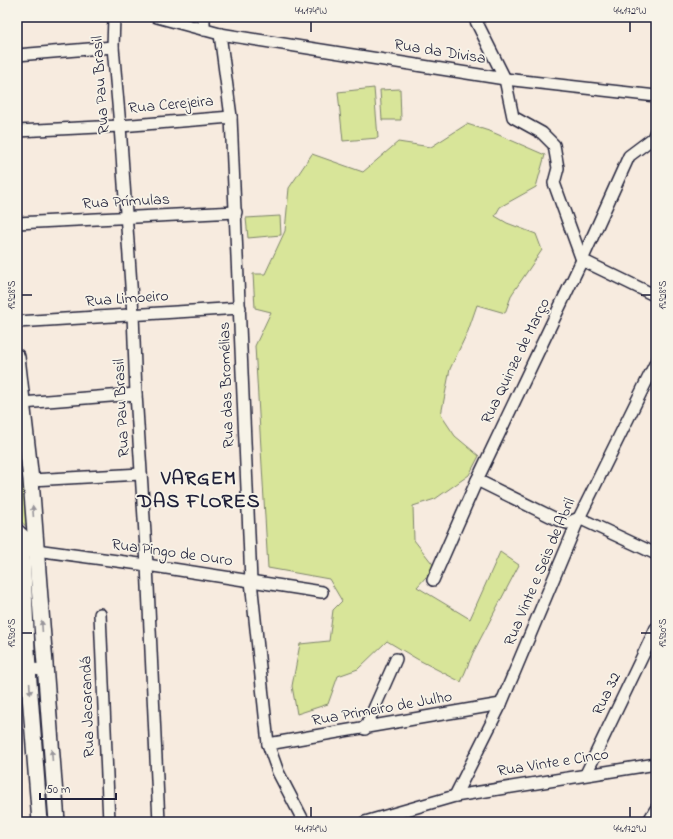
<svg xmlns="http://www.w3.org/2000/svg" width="673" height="839" viewBox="0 0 673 839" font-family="'Indie Flower',sans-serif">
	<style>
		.green { fill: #d8e599; stroke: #7d846a }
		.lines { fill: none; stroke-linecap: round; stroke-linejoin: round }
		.street-casing { stroke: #22223b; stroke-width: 14 }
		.secondary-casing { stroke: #22223b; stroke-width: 18 }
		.street { stroke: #f7f3e8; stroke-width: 11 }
		.secondary { stroke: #f7f3e8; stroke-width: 15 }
		.oneway { fill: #97959a }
		.ticks { fill: none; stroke: #22223b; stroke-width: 1.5 }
		.labels { text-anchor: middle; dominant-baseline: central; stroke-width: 3.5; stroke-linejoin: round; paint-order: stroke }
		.street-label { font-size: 16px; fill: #22223b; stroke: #f7f3e8 }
		.district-label { font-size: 20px; font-weight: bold; letter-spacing: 1px; fill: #22223b; stroke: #f7f3e8 }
		.neatline { fill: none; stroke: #22223b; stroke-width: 1.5 }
		.ticks-label { font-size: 10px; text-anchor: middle; fill: #22223b }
	</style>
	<rect width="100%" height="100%" fill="#f7ebdf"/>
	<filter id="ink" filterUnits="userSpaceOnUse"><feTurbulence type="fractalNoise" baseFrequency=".025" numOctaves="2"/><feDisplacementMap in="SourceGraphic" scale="8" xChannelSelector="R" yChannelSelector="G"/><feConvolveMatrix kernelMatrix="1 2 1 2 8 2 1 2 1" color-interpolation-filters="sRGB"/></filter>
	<g filter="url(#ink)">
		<g class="green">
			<path d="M374,88L378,138L343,141L338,92Z"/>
			<path d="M400,89L401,120H382L380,90Z"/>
			<path d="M467,124L492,132L545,155L536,187L500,207L495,216L507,223L536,234L542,250L512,294L505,313L477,305L468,331L450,369L441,415L455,436L479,456L469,475L435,499L413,506L414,540L435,567L417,587L470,619L500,552L519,565L473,653L461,682L417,659L387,641L358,669L338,676L328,704L297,714L292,686L300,644L329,641L333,610L342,601L329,579L268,568L255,346L271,312L255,308L253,274H265L285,231L289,188L312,154L363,172L398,142L431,147Z"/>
			<path d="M280,216L281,235L248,238L246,218Z"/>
			<path d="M21,453L28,528L17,518V455Z"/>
		</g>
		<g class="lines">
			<defs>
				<g id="street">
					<path d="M114,17L113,47L120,126L133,314L136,394L147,565L159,822"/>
					<path d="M157,17L220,34L505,79L656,96"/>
					<path d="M474,17L505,79L513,117L542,133L554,145L558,168L554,183L582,260L656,296"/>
					<path d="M204,30V17"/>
					<path d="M220,34L231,117L251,581L268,744L278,772L304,822"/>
					<path d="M17,55L113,47"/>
					<path d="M17,131L120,126L231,117"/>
					<path d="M17,223L236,212"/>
					<path d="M17,322L240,308"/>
					<path d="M22,403L136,394"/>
					<path d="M31,480L141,474"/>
					<path d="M477,480L558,520L567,523L579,518L656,554"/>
					<path d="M30,551L36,550L147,565L322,592"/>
					<path d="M433,580L477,480L582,260L629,156L653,138L656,131"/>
					<path d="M100,614L109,822"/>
					<path d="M17,668L45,670"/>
					<path d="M365,729L396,659"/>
					<path d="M268,744L501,704"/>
					<path d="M586,774L656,628"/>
					<path d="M455,796L501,704L579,518L656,362"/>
					<path d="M365,822L455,796L656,764"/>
					<path d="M648,822L656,809"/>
				</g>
				<g id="secondary">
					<path d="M17,357L31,480L57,822"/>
					<path d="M17,532L36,550"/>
					<path d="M17,548L22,552L28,669L40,822"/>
				</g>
			</defs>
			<use href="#street" class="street-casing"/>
			<use href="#secondary" class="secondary-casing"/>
			<use href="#street" class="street"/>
			<use href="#secondary" class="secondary"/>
		</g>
		<defs><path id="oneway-solid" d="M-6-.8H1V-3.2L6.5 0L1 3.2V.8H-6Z"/></defs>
		<g class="oneway">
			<use href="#oneway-solid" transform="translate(33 511) rotate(-94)"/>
			<use href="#oneway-solid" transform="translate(42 626) rotate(-94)"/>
			<use href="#oneway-solid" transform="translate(30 689) rotate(86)"/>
			<use href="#oneway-solid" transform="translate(52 755) rotate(-94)"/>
		</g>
	</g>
	<path class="ticks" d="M311,22V32M630,22V32M22,295H32M641,295H651M22,633H32M641,633H651M311,807V817M630,807V817"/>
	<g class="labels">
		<g class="street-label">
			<text transform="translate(440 52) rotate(9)">Rua da Divisa</text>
			<text transform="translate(101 85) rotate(-94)">Rua Pau Brasil</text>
			<text transform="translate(171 105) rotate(-5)">Rua Cerejeira</text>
			<text transform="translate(126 202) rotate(-3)">Rua Prímulas</text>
			<text transform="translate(127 299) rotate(-4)">Rua Limoeiro</text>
			<text transform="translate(516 361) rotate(-64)">Rua Quinze de Março</text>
			<text transform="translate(227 385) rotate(-92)">Rua das Bromélias</text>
			<text transform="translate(122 408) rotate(-93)">Rua Pau Brasil</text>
			<text transform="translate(172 553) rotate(8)">Rua Pingo de Ouro</text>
			<text transform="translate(540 572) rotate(-67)">Rua Vinte e Seis de Abril</text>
			<text transform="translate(607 694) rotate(-64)">Rua 32</text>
			<text transform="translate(88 707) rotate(-92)">Rua Jacarandá</text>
			<text transform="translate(382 709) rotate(-10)">Rua Primeiro de Julho</text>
			<text transform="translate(553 763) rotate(-9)">Rua Vinte e Cinco</text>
		</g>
		<g class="district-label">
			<text x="199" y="479">VARGEM<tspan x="199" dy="23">DAS FLORES</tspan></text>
		</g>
	</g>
	<rect width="673" height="839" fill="none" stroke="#f7f3e8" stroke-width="44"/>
	<path d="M40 793v6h76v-6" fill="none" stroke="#22223b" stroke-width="2"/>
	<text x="46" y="793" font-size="12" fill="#22223b" stroke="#f7f3e8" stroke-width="3" paint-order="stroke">50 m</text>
	<rect x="22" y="22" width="629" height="795" class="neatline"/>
	<g class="ticks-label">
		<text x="311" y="14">44.174°W</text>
		<text x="630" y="14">44.172°W</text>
		<text transform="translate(11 295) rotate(-90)" y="4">19.928°S</text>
		<text transform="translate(662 295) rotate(-90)" y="4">19.928°S</text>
		<text transform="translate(11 633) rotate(-90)" y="4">19.930°S</text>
		<text transform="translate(662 633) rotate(-90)" y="4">19.930°S</text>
		<text x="311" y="832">44.174°W</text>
		<text x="630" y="832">44.172°W</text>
	</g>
</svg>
